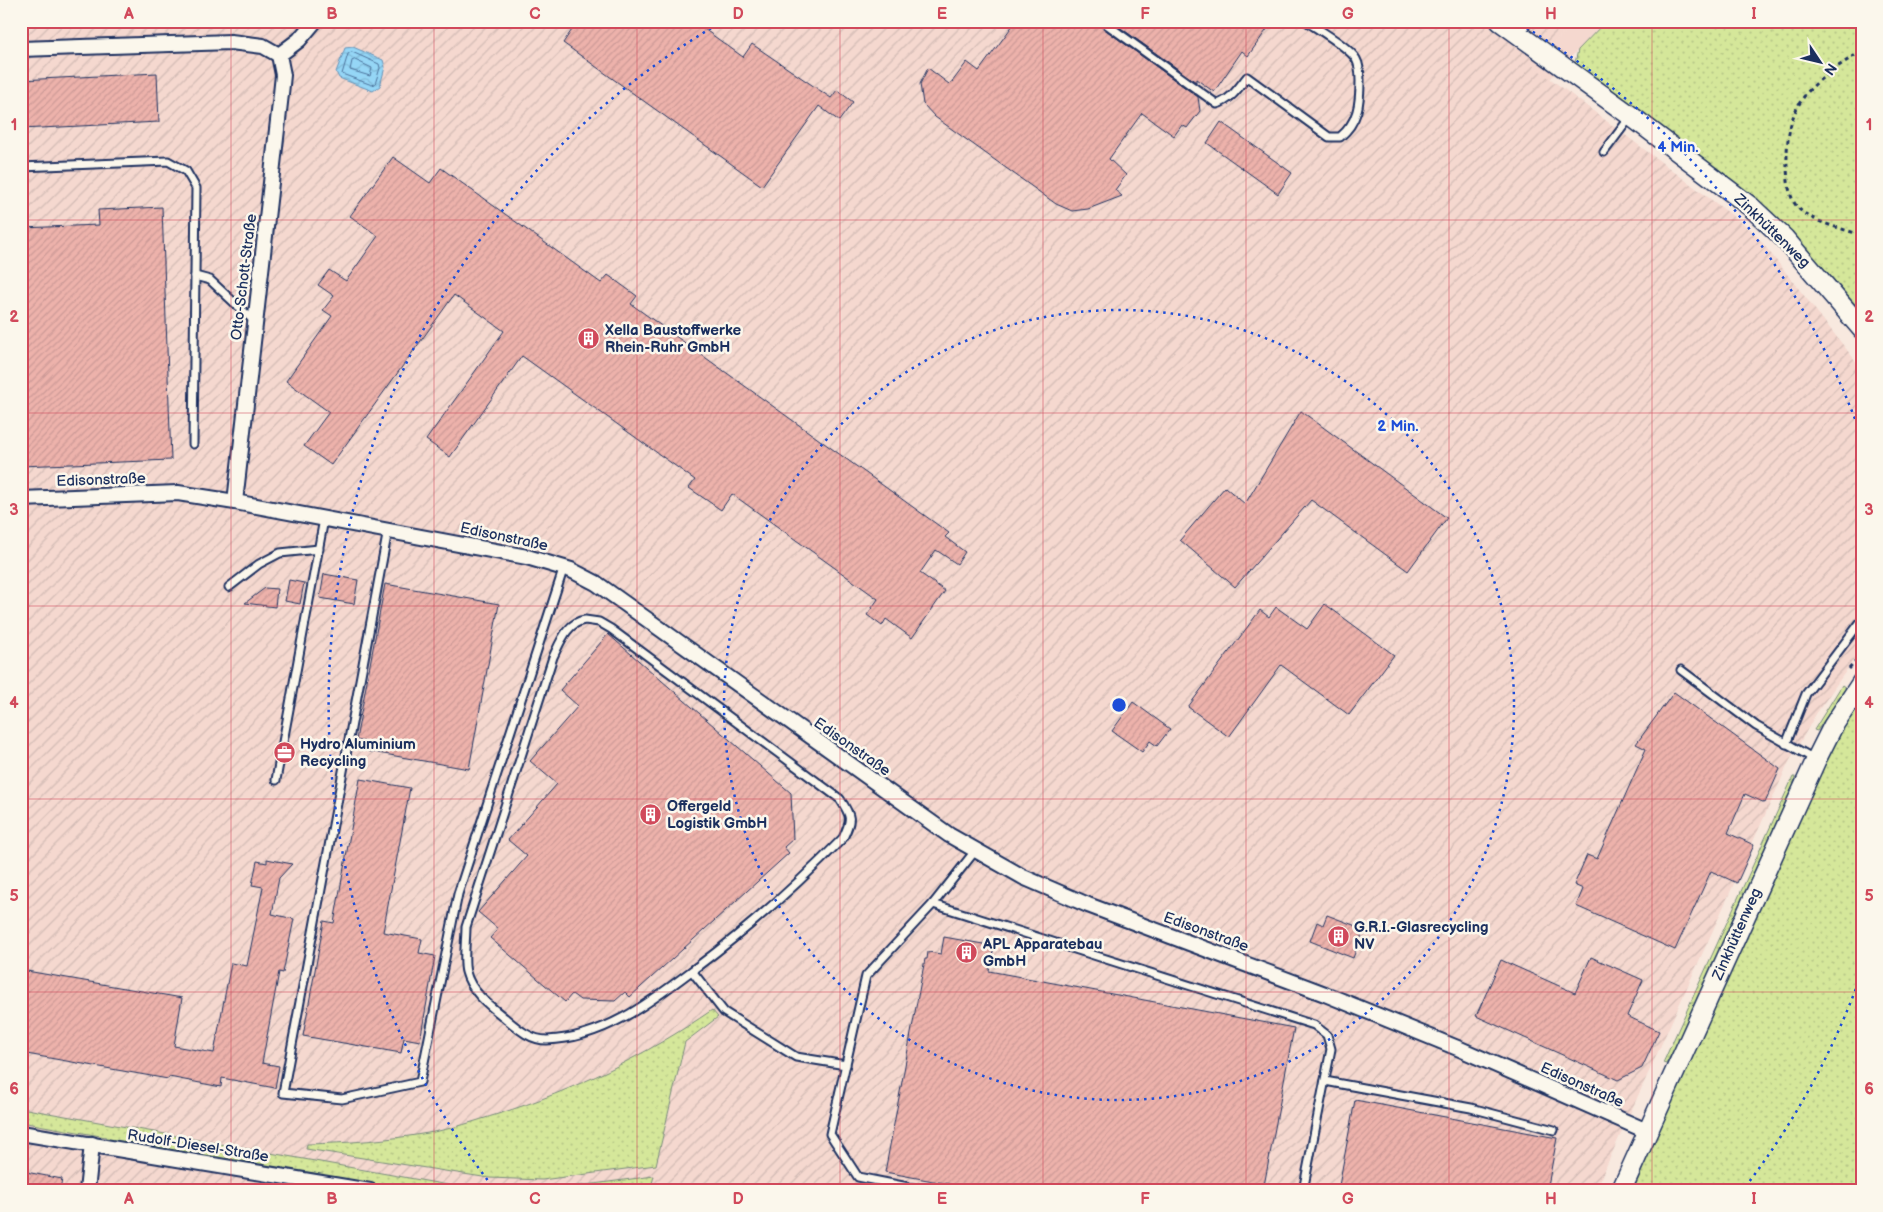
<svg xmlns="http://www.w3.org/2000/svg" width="1883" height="1212" viewBox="0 0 1883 1212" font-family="'Balsamiq Sans',sans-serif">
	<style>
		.built { fill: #f5d8cf }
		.industrial { fill: url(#industrial-furrows) }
		.grass { fill: url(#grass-dots); stroke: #788b7c }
		.water { fill: url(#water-waves); stroke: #6493b9 }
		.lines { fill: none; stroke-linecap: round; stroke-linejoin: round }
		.shore { stroke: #4c729b; stroke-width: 1 }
		.building { fill: url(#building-hatch); stroke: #1b2f5e }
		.lane-casing { stroke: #1b2f5e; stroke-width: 11 }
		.street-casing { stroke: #1b2f5e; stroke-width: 18 }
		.secondary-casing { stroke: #1b2f5e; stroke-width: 22 }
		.path { stroke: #1b2f5e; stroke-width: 3; stroke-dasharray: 4 4; stroke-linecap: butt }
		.lane { stroke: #fbf7ec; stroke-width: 7 }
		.street { stroke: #fbf7ec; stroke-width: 14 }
		.secondary { stroke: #fbf7ec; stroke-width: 19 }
		.grid { fill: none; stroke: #d1495b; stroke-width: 1; stroke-opacity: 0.55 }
		.ring { fill: none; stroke: #1d4ed8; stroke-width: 2.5; stroke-dasharray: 2.5 5 }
		.labels { text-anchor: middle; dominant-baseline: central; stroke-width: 5; stroke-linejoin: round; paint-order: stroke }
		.street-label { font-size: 15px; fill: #1b2f5e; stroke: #fbf7ec }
		.poi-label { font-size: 15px; font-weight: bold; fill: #1b2f5e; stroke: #fbf7ec; text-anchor: start }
		.centre { fill: #1d4ed8; stroke: #fbf7ec; stroke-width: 2.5 }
		.ring-label { font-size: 15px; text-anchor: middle; font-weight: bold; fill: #1d4ed8; stroke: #fbf7ec; stroke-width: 5; stroke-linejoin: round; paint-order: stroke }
		.neatline { fill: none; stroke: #d1495b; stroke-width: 2 }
		.grid-label { font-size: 16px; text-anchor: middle; font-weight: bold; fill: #d1495b }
	</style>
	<defs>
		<pattern id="industrial-furrows" width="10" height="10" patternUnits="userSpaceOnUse" patternTransform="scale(1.25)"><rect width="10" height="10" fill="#f5d8cf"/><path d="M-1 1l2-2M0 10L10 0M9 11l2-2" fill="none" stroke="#d1bab4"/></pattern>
		<pattern id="grass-dots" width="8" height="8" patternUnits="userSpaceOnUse" patternTransform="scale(1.25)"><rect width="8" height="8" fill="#d5e79a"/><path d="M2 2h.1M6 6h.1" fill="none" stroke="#b6c687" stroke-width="1.8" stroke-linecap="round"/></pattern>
		<pattern id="water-waves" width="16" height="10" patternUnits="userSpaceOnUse" patternTransform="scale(1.25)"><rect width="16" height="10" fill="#95d6f6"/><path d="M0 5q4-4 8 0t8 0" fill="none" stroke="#80b8d5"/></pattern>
		<pattern id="building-hatch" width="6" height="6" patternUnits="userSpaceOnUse" patternTransform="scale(1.25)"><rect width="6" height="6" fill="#edb2ab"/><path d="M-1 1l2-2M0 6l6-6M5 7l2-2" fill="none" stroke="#cb9996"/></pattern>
	</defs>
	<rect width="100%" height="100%" fill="#f8e9df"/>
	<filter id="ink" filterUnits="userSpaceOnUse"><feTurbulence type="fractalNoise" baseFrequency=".02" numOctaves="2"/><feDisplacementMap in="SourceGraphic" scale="10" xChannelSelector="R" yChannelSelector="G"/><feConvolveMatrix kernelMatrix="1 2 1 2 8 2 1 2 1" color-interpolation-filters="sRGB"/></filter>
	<g filter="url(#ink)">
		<path class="built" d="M1577,21H1606L1550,79L1531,65Z"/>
		<path class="industrial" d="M21,21H1577L1532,65L1753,231L1862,369V648L1816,714L1789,762L1595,1191H21Z"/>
		<g class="grass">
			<path d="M1606,21H1862V312L1828,273L1763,205L1575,63L1578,50Z"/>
			<path d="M1842,685L1846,688L1817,731L1814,730Z"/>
			<path d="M1862,698V1191H1633L1691,1057L1836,738Z"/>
			<path d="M1793,777H1795L1793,788L1784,808L1683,1033L1666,1064L1663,1063Z"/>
			<path d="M712,1010L718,1017L685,1042L656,1165L542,1180L489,1178L306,1149L307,1144C348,1143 388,1140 428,1133C452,1129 475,1121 498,1114C575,1090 645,1056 712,1010Z"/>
			<path d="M21,1108L481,1191H415L140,1145L105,1143L106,1137L21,1122Z"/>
			<path d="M654,1176L650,1191H585L563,1188Z"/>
		</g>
		<path class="water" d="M353,47L383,60L385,67L380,86L373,91L339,78L336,72L345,48Z"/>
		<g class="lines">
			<g class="shore">
				<path d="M352,52L379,64L380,68L375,84L372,85L342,74L348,54Z"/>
				<path d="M355,60L372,68L370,76L350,70L352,61Z"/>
			</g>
		</g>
		<g class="building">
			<path d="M578,21H693L743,57L752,44L831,98L837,90L853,102L839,121L819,106L762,186L563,43Z"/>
			<path d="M1016,21H1097L1099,25L1198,97L1200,111L1187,128L1182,125L1174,136L1142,113L1109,159L1126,175L1115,190L1122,196L1088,209L1072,211L1056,204L935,117L923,104L920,84L928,68L949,84L951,82H952L967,62L979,71Z"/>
			<path d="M1111,21H1273L1248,56L1242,51L1214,92L1196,79V82Z"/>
			<path d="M157,73L159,122L21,129V80Z"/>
			<path d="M1221,122L1292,173L1278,194L1207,143Z"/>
			<path d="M393,157L430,183L441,168L601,283L608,275L637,296L631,304L949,533L945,537L965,552L957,564L936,550L920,573L945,591L912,638L886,619L882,626L867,615L878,599L732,494L721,510L689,488L695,480L522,356L450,457L426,440L504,331L454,295L331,465L304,446L329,412L286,381L332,316L323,310L334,296L318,285L329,270L346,281L378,236L350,216Z"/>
			<path d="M162,207L171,460L21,466V228L99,225L98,210Z"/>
			<path d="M1301,411L1447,518L1408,571L1311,500L1235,587L1180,540L1225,487L1245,504Z"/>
			<path d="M324,574L358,580L354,604L320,598Z"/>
			<path d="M289,580L304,583L300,604L285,601Z"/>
			<path d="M385,584L499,604L469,769L367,751L369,743L356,740Z"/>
			<path d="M265,588L277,589L275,607L245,603Z"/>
			<path d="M1325,604L1394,655L1349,715L1281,665L1229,737L1188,707L1260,610L1269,617L1276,607L1307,629Z"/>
			<path d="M608,634L791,793L793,839L784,847L789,853L630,997L625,992L615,1001L580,1000L572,994L565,1002L490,938L498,929L478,912L527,856L508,840L557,784L530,761L578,706L560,690Z"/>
			<path d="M1674,692L1780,769L1765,803L1745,794L1728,833L1754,845L1737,883L1711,871L1675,950L1576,906L1583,889L1574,885L1587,855L1597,859L1636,771L1646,749L1636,744Z"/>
			<path d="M1133,702L1170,729L1157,746L1150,741L1142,752L1112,731Z"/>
			<path d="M360,779L410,788L383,932L422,939L419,953L435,956L420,1041L404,1038L401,1053L303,1036L324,921L334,923Z"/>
			<path d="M267,859L292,864L279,878L272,914L294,919L283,973L279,972L262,1063L279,1066L275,1088L222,1078L221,1087L169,1077L168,1079L21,1053V970L182,998L174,1046L214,1053L231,963L247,966L263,887L252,885L257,861L267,863Z"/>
			<path d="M1327,915L1364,929L1353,958L1310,941L1317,922L1323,925Z"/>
			<path d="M944,937L994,946L989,971L1294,1028L1263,1191H986L885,1172L925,959H927L928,952L941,954Z"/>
			<path d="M1591,957L1643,980L1627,1016L1659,1031L1642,1068L1618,1080L1476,1016L1501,960L1575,993Z"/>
			<path d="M1355,1100L1557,1138L1547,1191H1338Z"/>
			<path d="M21,1171L62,1179L60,1191H21Z"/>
		</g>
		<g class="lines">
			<defs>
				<g id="lane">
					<path d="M1102,21L1217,104C1231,100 1238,88 1247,77L1329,137H1340C1358,122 1360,104 1360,81C1360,74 1360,66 1356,59C1349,47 1319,30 1306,21"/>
					<path d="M1519,34L1529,21"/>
					<path d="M1604,152L1631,116"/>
					<path d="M21,167L168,161L186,171L196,188L193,444"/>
					<path d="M195,276L210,280L255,322"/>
					<path d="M388,530L283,1093L342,1099L420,1082L458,894L564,567"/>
					<path d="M229,587L259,564L280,553L319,549"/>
					<path d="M585,620L599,622L611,629L840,799C852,817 852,819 843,838C798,884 750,927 698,966C653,1000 606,1038 547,1040C530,1040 517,1028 505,1018C490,1006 471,992 466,972C463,961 466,939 466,927L553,657C560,643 567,622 585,620Z"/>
					<path d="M1681,670L1756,726L1816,760"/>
					<path d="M1786,744L1806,694L1862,620"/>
					<path d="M276,780L324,519"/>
					<path d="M933,904L1314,1025L1327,1035L1331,1049L1303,1191"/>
					<path d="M692,971L724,1012L796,1057L846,1065"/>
					<path d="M1325,1081L1471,1108L1554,1130"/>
					<path d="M928,1191L858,1177L830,1134L866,976L933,904L975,851"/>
				</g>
				<g id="street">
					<path d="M21,49L231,42L263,46L279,55"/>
					<path d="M21,499L178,493L235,502L527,557L571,570L596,583L949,835L1023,877L1088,905L1325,994L1460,1049L1649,1132"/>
					<path d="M235,502L281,94L283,75L279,55L299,40L315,21"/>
					<path d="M21,1133L370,1191"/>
					<path d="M87,1191L92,1144"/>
				</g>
				<g id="secondary">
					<path d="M1500,21L1631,116L1751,207L1784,238L1862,329"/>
					<path d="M1621,1191L1816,760L1833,726L1862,682"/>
				</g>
			</defs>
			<use href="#lane" class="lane-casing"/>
			<use href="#street" class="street-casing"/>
			<use href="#secondary" class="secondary-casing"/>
			<g class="path">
				<path d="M1862,51C1809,84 1785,101 1787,168C1788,185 1789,203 1804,213C1820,224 1843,229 1862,235"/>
				<path d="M1849,669L1862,654"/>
			</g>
			<use href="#lane" class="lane"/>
			<use href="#street" class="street"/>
			<use href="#secondary" class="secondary"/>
		</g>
	</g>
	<path class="grid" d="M231,21V1191M434,21V1191M637,21V1191M840,21V1191M1043,21V1191M1246,21V1191M1449,21V1191M1652,21V1191M21,220H1862M21,413H1862M21,606H1862M21,799H1862M21,992H1862"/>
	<g class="ring">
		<circle cx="1119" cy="705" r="395"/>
		<path d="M1861 975A790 790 0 0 1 1746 1186M492 1186A790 790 0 0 1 718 24M1520 24A790 790 0 0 1 1861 435"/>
	</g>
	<defs>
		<symbol id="building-disc" viewBox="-11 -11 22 22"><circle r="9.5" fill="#d1495b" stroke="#fbf7ec"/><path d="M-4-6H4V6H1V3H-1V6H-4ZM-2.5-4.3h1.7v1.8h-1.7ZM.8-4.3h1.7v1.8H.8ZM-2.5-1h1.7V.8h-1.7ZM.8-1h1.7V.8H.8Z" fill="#fff"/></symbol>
		<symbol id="office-disc" viewBox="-11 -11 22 22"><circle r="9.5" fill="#d1495b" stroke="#fbf7ec"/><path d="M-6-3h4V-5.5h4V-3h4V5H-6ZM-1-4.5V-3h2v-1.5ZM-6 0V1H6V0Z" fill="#fff"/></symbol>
	</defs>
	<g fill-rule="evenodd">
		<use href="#building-disc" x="576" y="326" width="25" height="25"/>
		<use href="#office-disc" x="272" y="740" width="25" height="25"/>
		<use href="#building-disc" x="638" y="802" width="25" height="25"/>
		<use href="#building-disc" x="1326" y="924" width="25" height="25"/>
		<use href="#building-disc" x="954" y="940" width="25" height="25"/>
	</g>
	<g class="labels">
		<g class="street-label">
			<text transform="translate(1772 231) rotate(44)">Zinkhüttenweg</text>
			<text transform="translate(244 277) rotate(-83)">Otto-Schott-Straße</text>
			<text transform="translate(101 480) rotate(-2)">Edisonstraße</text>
			<text transform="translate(504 537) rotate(12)">Edisonstraße</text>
			<text transform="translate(852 747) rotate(35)">Edisonstraße</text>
			<text transform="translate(1206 932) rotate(20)">Edisonstraße</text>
			<text transform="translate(1737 934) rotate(-66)">Zinkhüttenweg</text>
			<text transform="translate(1582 1085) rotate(24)">Edisonstraße</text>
			<text transform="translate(198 1146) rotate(9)">Rudolf-Diesel-Straße</text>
		</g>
		<g class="poi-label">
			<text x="605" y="330">Xella Baustoffwerke<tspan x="605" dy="17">Rhein-Ruhr GmbH</tspan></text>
			<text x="300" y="744">Hydro Aluminium<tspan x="300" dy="17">Recycling</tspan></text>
			<text x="667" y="806">Offergeld<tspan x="667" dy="17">Logistik GmbH</tspan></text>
			<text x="1354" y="927">G.R.I.-Glasrecycling<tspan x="1354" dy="17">NV</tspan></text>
			<text x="983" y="944">APL Apparatebau<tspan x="983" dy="17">GmbH</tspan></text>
		</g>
	</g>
	<circle cx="1119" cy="705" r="8" class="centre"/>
	<g class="ring-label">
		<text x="1678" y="152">4 Min.</text>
		<text x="1398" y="431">2 Min.</text>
	</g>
	<rect width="1883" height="1212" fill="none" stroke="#fbf7ec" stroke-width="55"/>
	<g transform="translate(1820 62) rotate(125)" stroke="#fbf7ec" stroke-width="4" paint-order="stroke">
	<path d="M0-4L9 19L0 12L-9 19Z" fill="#1b2f5e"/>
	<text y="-8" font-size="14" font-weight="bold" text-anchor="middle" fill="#1b2f5e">N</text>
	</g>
	<rect x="28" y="28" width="1828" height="1156" class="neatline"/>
	<g class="grid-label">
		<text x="129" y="19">A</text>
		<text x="332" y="19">B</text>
		<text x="535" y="19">C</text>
		<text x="738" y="19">D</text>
		<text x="942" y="19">E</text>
		<text x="1145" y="19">F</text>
		<text x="1348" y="19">G</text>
		<text x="1551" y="19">H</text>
		<text x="1754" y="19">I</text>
		<text x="14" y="130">1</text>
		<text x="1869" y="130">1</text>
		<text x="14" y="322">2</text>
		<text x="1869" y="322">2</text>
		<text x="14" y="515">3</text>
		<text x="1869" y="515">3</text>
		<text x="14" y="708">4</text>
		<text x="1869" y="708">4</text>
		<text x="14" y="901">5</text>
		<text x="1869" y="901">5</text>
		<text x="14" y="1094">6</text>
		<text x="1869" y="1094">6</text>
		<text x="129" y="1204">A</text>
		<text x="332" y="1204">B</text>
		<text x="535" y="1204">C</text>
		<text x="738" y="1204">D</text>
		<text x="942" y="1204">E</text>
		<text x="1145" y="1204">F</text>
		<text x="1348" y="1204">G</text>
		<text x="1551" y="1204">H</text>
		<text x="1754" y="1204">I</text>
	</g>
</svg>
